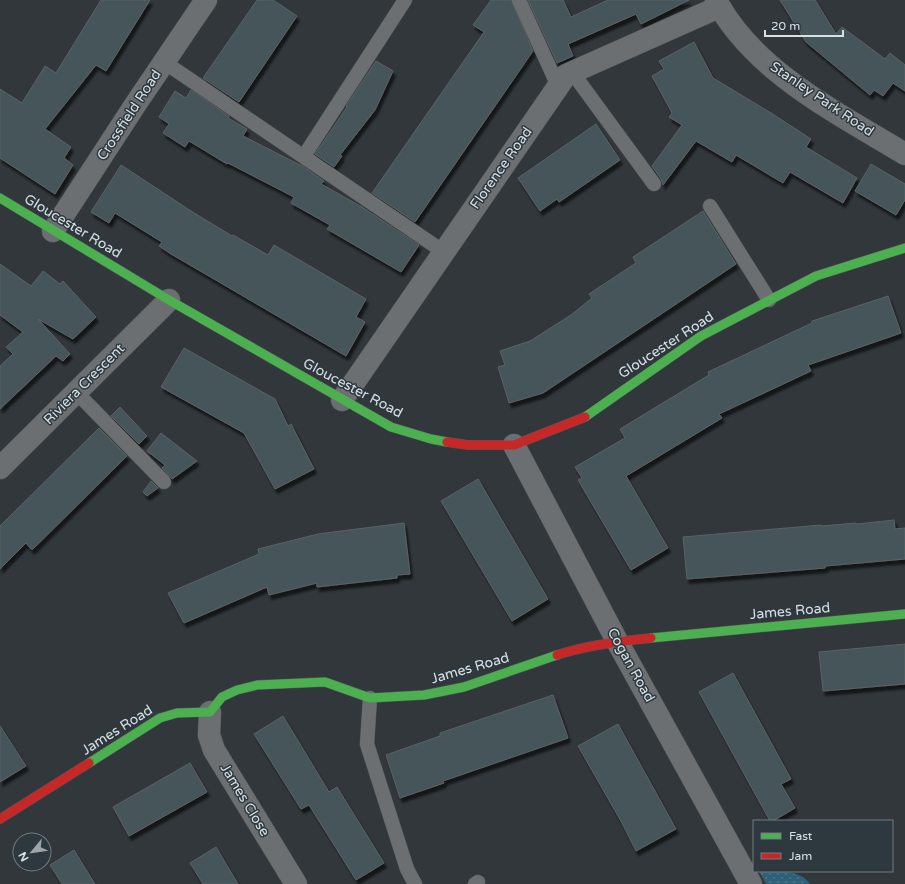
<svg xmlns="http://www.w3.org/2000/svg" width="905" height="884" viewBox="0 0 905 884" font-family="'Varela Round',sans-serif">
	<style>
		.grass { fill: url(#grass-dots) }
		.building { fill: #44545a; stroke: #5c6265; filter: url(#shadow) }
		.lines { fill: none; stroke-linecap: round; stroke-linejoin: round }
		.lane-casing { stroke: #4f5558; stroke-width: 15 }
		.street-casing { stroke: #4f5558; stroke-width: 23 }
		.fast-casing { stroke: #4f5558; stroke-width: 10 }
		.jam-casing { stroke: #4f5558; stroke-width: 10 }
		.lane { stroke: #6b6f71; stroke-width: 14 }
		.street { stroke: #6b6f71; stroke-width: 22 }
		.fast { stroke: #4caf50; stroke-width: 9 }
		.jam { stroke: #c62828; stroke-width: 9 }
		.labels { text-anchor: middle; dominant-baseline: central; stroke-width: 3; stroke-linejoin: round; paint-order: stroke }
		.street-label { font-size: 14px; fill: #d9e0e4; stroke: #2d383f }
	</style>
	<defs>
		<pattern id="grass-dots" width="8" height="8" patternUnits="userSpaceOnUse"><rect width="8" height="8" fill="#2e6178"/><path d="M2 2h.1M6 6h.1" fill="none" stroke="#4c778b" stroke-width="1.8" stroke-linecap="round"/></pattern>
		<filter id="shadow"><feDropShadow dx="2.5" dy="4.5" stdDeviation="1" flood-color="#0009"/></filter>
	</defs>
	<rect width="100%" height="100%" fill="#31373b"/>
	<path class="grass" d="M759,871C774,871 801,869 810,884H766Z"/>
	<g class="building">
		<path d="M101,0H150L106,71L96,65L45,129L71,147L64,158L73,165L55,194L0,158V89L22,103L45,66L56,73Z"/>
		<path d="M257,0H273L297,16L239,102L203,78Z"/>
		<path d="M491,0H511L533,51L415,222L372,193L484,32L473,25Z"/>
		<path d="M528,0H563L571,17L608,0H689L641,24L636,14L568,44L573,56L557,63Z"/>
		<path d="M780,0H815L836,34L842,27L885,59L890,53L905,65V91L893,83L883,96L874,90L870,95L806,42Z"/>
		<path d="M694,42L713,78L771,113L811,139L806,147L857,178L843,203L790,172L783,183L736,155L732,162L696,141L663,185L661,179L652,166L682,125L669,117L672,113L652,76L664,69L659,61Z"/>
		<path d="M376,61L393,71L375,110L340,155L342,156L334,167L315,154L347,107L346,106Z"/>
		<path d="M191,90L229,116L228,118L247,129L243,136L304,167L324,181L321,184L362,207L419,245L401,272L327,229L330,225L291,203L294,197L228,163L227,164L189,141L185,147L163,133L169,124L159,117L175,91L186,98Z"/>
		<path d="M596,124L620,160L559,202L557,199L540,211L518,178Z"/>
		<path d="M871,164L905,184V200L896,215L855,191Z"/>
		<path d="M121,165L191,211L232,236L233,235L268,255L274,245L366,299L356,317L365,322L346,356L171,254L159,246L162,242L115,213L109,223L91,212Z"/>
		<path d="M703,211L736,264L543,393L509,403L498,367L505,365L500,351L530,341L571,315L592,298L589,294L636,263L633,257Z"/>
		<path d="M0,264L31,286L43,271L60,284L63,281L96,317L73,339L38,319L70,354L63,361L56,356L0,409V366L13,354L6,347L23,332L0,315Z"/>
		<path d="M888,296L901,333L808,365L811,371L719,414L722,418L626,476L668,548L631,570L578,480L582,478L575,467L625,438L620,429L709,375L708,372L812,323V321Z"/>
		<path d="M184,348L275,399L288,426L291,424L314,469L275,489L244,433L161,387Z"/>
		<path d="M120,407L147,436L139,444L111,416Z"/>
		<path d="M99,428L127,456L32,550L26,543L0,569V526Z"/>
		<path d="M161,433L197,461L172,479L162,468L165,465L147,451Z"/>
		<path d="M478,479L548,599L512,621L441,501Z"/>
		<path d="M151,481L158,488L147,496L143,492Z"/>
		<path d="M894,520L895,529L905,528V559L825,566V568L687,579L683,537L821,525L822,526L856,523L857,524Z"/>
		<path d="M404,523L410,574L397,575V578L317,587V583L269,595L267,587L184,623L168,593L259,554L258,549L318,534Z"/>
		<path d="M905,644V684L823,691L819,652Z"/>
		<path d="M733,673L791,779L781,784L795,808L773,821H770L699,692Z"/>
		<path d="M553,695L568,738L443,781L444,783L400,798L386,755L440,736V733Z"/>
		<path d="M283,716L329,792L337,787L384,863L356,880L309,805L301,809L254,734Z"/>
		<path d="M618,724L676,829L636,851L622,823L578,746Z"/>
		<path d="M0,726L26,766L0,782Z"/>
		<path d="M190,763L207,792L129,836L113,807Z"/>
		<path d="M216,847L238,884H203L190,863Z"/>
		<path d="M74,850L95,884H62L50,865Z"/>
	</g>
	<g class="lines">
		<defs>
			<g id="lane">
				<path d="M519,0L558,86"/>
				<path d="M164,62L444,252"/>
				<path d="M572,72L654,184"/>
				<path d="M304,156L405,0"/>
				<path d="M710,206L769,300"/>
				<path d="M76,392L164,482"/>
				<path d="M370,698L367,744L407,869L415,884"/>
				<path d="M475,884L478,882"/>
			</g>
			<g id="street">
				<path d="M716,0C753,71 839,114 905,154"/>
				<path d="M53,231L135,105L206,0"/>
				<path d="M342,400L566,75L719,7"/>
				<path d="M514,445L617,641L751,884"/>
				<path d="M0,468L169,300"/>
				<path d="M210,712L209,735L214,750L296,884"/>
			</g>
			<g id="fast">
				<path d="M0,198L169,300L391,427L431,439L447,442"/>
				<path d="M585,417L701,336L816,276L905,248"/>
				<path d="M651,638L905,614"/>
				<path d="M89,763L160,718L177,713L210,712L222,697L237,690L257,685L325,682L370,698L424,695L464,687L557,655"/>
			</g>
			<g id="jam">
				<path d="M447,442L468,445H514L585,417"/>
				<path d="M557,655C588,645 619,641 651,638"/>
				<path d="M0,819L89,763"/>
			</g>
		</defs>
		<use href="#lane" class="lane-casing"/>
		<use href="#street" class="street-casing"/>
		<use href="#fast" class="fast-casing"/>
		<use href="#jam" class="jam-casing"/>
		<use href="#lane" class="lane"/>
		<use href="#street" class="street"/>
		<use href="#fast" class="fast"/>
		<use href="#jam" class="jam"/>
	</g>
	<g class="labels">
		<g class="street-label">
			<text transform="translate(822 99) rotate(34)">Stanley Park Road</text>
			<text transform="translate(129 115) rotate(-57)">Crossfield Road</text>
			<text transform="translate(501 168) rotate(-55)">Florence Road</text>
			<text transform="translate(73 226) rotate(31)">Gloucester Road</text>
			<text transform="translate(666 345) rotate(-33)">Gloucester Road</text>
			<text transform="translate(84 384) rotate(-45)">Riviera Crescent</text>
			<text transform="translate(353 388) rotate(28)">Gloucester Road</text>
			<text transform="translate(790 611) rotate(-5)">James Road</text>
			<text transform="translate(631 665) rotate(61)">Cogan Road</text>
			<text transform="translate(470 668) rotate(-16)">James Road</text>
			<text transform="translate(117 730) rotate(-32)">James Road</text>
			<text transform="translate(245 800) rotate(59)">James Close</text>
		</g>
	</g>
	<rect x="753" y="820" width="140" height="52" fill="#2d383f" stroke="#727b81"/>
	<rect x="761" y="833" width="20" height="6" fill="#4caf50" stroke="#727b81"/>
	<text x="789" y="840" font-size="12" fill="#d9e0e4">Fast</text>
	<rect x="761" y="853" width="20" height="6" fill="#c62828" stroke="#727b81"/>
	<text x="789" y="860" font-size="12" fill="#d9e0e4">Jam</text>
	<g transform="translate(32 852) rotate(241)"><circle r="19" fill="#2d383f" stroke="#727b81"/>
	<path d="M0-3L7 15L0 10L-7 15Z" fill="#9ea5a9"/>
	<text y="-6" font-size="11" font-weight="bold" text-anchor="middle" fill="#d9e0e4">N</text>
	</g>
	<path d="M765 30v6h78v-6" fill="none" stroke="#d9e0e4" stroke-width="2"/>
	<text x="771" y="30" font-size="12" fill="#d9e0e4" stroke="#2d383f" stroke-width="3" paint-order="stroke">20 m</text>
</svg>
